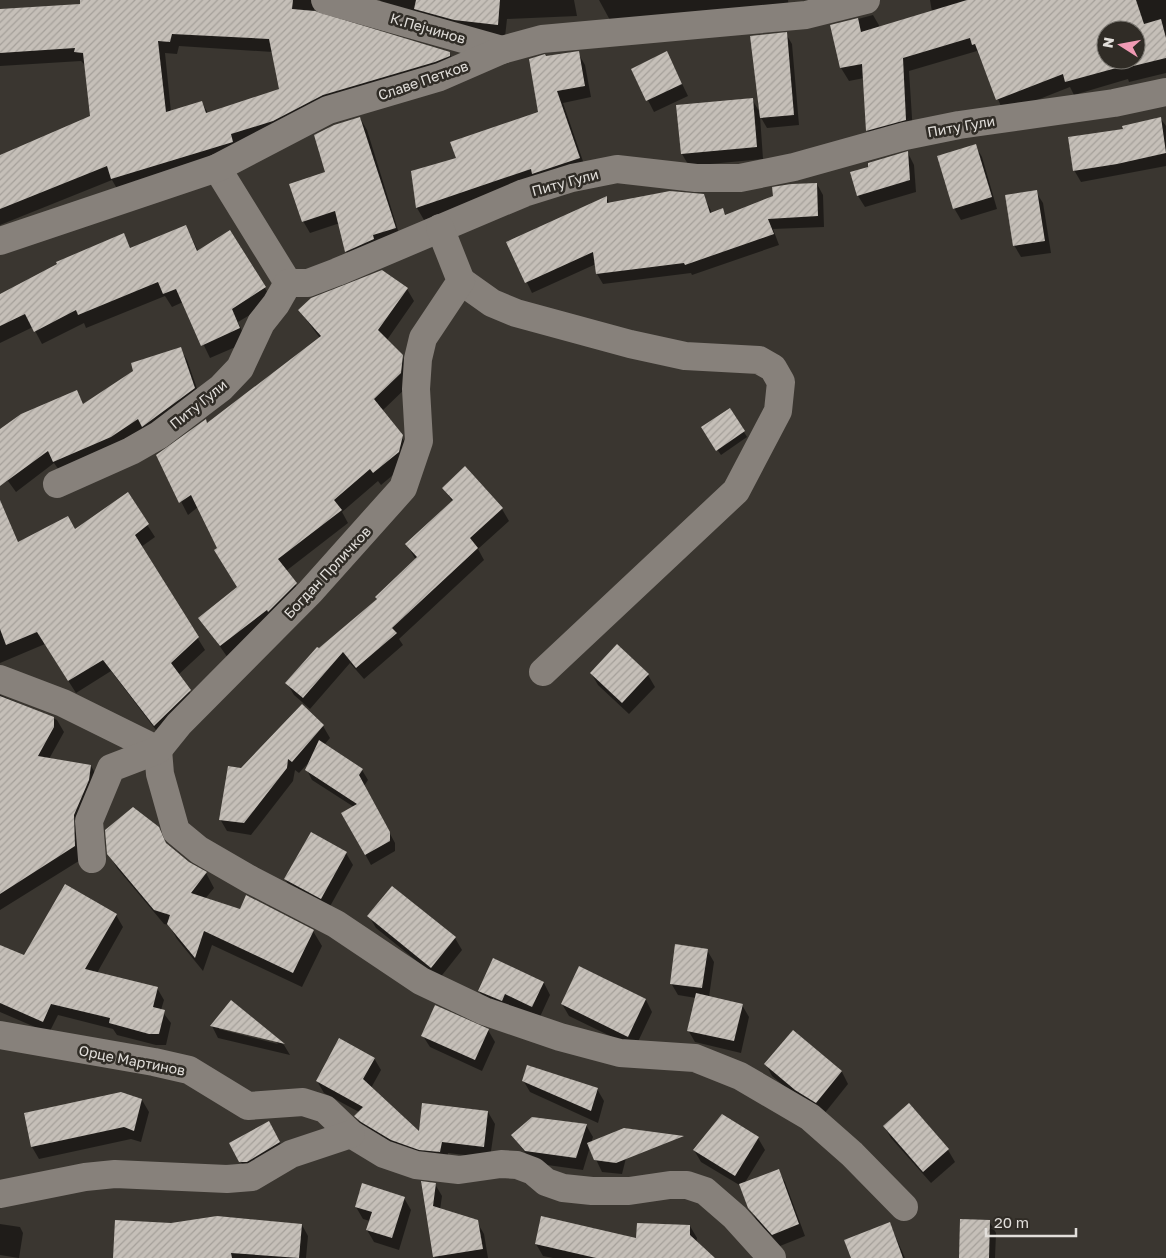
<svg xmlns="http://www.w3.org/2000/svg" width="1166" height="1258" viewBox="0 0 1166 1258" font-family="'Golos Text',sans-serif">
	<style>
		.shadow { fill: #0007; fill-rule: evenodd }
		.building { fill: url(#building-hatch); fill-rule: evenodd }
		.lines { fill: none; stroke-linecap: round; stroke-linejoin: round }
		.street { stroke: #87817b; stroke-width: 28 }
		.labels { text-anchor: middle; dominant-baseline: central; stroke-width: 5; stroke-linejoin: round; paint-order: stroke }
		.street-label { font-size: 14px; fill: #e2dfdb; stroke: #302c26 }
	</style>
	<defs>
		<pattern id="building-hatch" width="6" height="6" patternUnits="userSpaceOnUse" patternTransform="scale(1.25)"><rect width="6" height="6" fill="#c5bfb8"/><path d="M-1 1l2-2M0 6l6-6M5 7l2-2" fill="none" stroke="#a5a09a"/></pattern>
	</defs>
	<rect width="100%" height="100%" fill="#3a3630"/>
	<g class="shadow">
		<path d="M81,0H316L313,14L449,53L457,66L281,134L119,192L112,180L0,225V156L91,117L85,65L81,61L0,66V11L81,5ZM179,46L273,52L281,90L208,113L202,103L171,112L165,53L177,54Z"/>
		<path d="M380,0H574L577,16L507,19L505,37L387,11Z"/>
		<path d="M599,0H788L789,10L611,22Z"/>
		<path d="M930,0H1166V73L1129,82L1128,79L1074,95L1070,87L1004,113L977,51L909,71L913,133L874,143L867,130L864,78L849,81L841,68L832,26L873,15L880,27L932,12ZM1106,30H1136V60H1106Z"/>
		<path d="M786,34L792,44L799,125L767,128L760,116L763,159L689,166L682,154L752,99L760,113Z"/>
		<path d="M578,53L585,65L591,97L563,103L586,170L538,181L424,220L417,208L413,172L457,159L539,113L545,58Z"/>
		<path d="M667,53L688,96L654,112L632,69Z"/>
		<path d="M360,118L367,130L401,240L353,263L346,251L340,223L310,233L303,221L327,172Z"/>
		<path d="M1160,118L1166,126V166L1081,182L1074,170L1125,130Z"/>
		<path d="M975,145L982,157L997,209L961,220L954,208Z"/>
		<path d="M908,153L914,165L916,192L865,207L858,196Z"/>
		<path d="M817,184L823,195L824,227L773,229L779,245L692,275L691,273L603,284L597,274L596,264L532,293L508,243L606,197L610,204L703,195L712,213L723,210L726,216L775,197Z"/>
		<path d="M1036,192L1043,203L1051,253L1021,257L1014,245Z"/>
		<path d="M186,226L198,251L229,231L273,301L238,322L247,342L210,358L183,302L172,307L165,296L86,328L84,323L42,344L33,327L0,343V294L124,235L131,249Z"/>
		<path d="M407,289L414,301L387,340L402,356L409,369L408,386L382,411L410,449L405,465L381,485L378,481L342,512L348,523L286,571L303,596L228,658L200,618L238,588L198,507L188,515L157,455L207,425L320,338L299,310Z"/>
		<path d="M180,348L187,360L201,400L61,473L54,463L16,492L8,481L0,485V431L76,391L84,405Z"/>
		<path d="M730,409L747,437L721,455L706,433Z"/>
		<path d="M443,488L502,509L509,521L478,549L484,560L399,639L403,645L364,679L350,663L310,709L294,695L287,683L319,650L378,599L416,560L407,545L453,502Z"/>
		<path d="M127,494L155,537L141,547L205,650L178,675L197,703L162,738L111,671L76,693L45,644L0,663V546L75,531Z"/>
		<path d="M617,646L648,675L655,687L629,714L598,685L591,673Z"/>
		<path d="M0,695L57,720L64,732L49,759L91,766L98,778L82,859L0,910Z"/>
		<path d="M323,726L330,738L324,745L362,770L368,780L364,786L395,843V851L371,865L343,814L354,807L312,780L307,770L311,760L299,773L295,770L293,781L251,835L227,831L220,819L241,769Z"/>
		<path d="M158,828L168,846L188,863L206,873L214,888L205,899L313,931L322,946L302,987L212,945L203,971L177,939L169,925L164,924L117,868L108,853Z"/>
		<path d="M346,853L353,865L328,910L292,891L285,879Z"/>
		<path d="M392,887L455,938L462,950L439,979L376,928L369,916Z"/>
		<path d="M116,915L123,927L97,973L157,988L164,1000L161,1010L171,1023L166,1045H156L117,1035L113,1029L58,1015L49,1033L0,1012V946L25,957Z"/>
		<path d="M707,950L714,962L709,997L742,1005L749,1017L741,1053L695,1042L688,1030L696,998L678,995L671,983Z"/>
		<path d="M494,960L544,983L550,995L539,1019L512,1006L509,1012L486,1002L479,991Z"/>
		<path d="M580,968L646,1000L652,1012L635,1048L569,1016L562,1004Z"/>
		<path d="M232,1001L284,1045L290,1055L218,1038L212,1026ZM219,1027L275,1040L278,1044L219,1029Z"/>
		<path d="M435,1007L488,1030L495,1042L482,1071L430,1047L423,1036Z"/>
		<path d="M793,1031L842,1072L848,1084L824,1114L803,1102L772,1076L766,1064Z"/>
		<path d="M374,1058L381,1070L371,1088L420,1134L488,1112L495,1124L490,1158L448,1153L447,1164L427,1161L363,1128L356,1116L359,1112L324,1093L317,1081Z"/>
		<path d="M523,1080L597,1089L604,1101L598,1123L530,1092Z"/>
		<path d="M142,1100L149,1112L141,1142L131,1139L39,1159L32,1147Z"/>
		<path d="M909,1105L948,1150L955,1162L931,1183L891,1138L884,1126Z"/>
		<path d="M586,1125L593,1137L591,1143L630,1142L622,1174L602,1172L590,1147L583,1170L533,1163L512,1135Z"/>
		<path d="M276,1135L286,1155L248,1174L241,1162Z"/>
		<path d="M758,1138L765,1150L744,1184L778,1171L785,1182L805,1236L780,1246L756,1220L741,1186L701,1162L694,1150Z"/>
		<path d="M423,1183L435,1184L442,1196L440,1210L477,1222L484,1234L488,1258H435Z"/>
		<path d="M404,1198L411,1210L399,1250L374,1242L367,1230L370,1221L363,1219L356,1207Z"/>
		<path d="M989,1221L996,1233L995,1258H960Z"/>
		<path d="M0,1224L20,1227L23,1233L19,1258L0,1255Z"/>
		<path d="M890,1224L905,1258H852Z"/>
		<path d="M171,1225H302L308,1236L306,1258H114Z"/>
		<path d="M690,1226L697,1238L696,1243L713,1258H636Z"/>
		<path d="M536,1244L603,1258H553L543,1256Z"/>
	</g>
	<g class="building">
		<path d="M80,0H293L292,9L315,11L450,52V56L435,62L323,95L273,121L231,134L233,142L111,179L107,166L0,209V155L90,116L83,53L74,52L75,48L0,53V9L80,4ZM172,34L269,39L279,89L206,113L202,101L166,112L158,41L170,42Z"/>
		<path d="M416,0H500L498,25L454,20L414,9Z"/>
		<path d="M967,0H1136L1144,24L1161,19L1166,38V58L1121,69L1120,67L1065,82L1063,74L996,100L975,44L972,45L970,38L903,58L906,120L866,131L862,64L840,68L830,25L858,18L861,32ZM1106,30H1136V60H1106Z"/>
		<path d="M787,32L794,115L760,118L750,36Z"/>
		<path d="M579,51L585,86L557,91L580,158L532,174L531,169L416,208L411,171L456,158L450,142L538,112L529,59L545,54L546,56Z"/>
		<path d="M667,51L682,84L646,101L631,69Z"/>
		<path d="M753,98L757,147L681,154L676,105Z"/>
		<path d="M360,117L396,228L373,235L374,239L345,252L335,211L302,222L289,184L325,172L314,135L334,125Z"/>
		<path d="M1161,117L1166,153L1117,164L1073,171L1068,137L1123,129L1122,126Z"/>
		<path d="M976,144L992,197L953,209L937,156Z"/>
		<path d="M908,151L910,180L857,196L850,172L868,167V163Z"/>
		<path d="M817,183L818,216L768,219L774,234L685,265L684,263L596,274L593,252L525,283L506,242L607,196V203L670,191L704,194L710,213L723,208L725,215L773,196L772,187L791,184Z"/>
		<path d="M1037,190L1045,241L1013,246L1005,195Z"/>
		<path d="M186,225L197,251L230,230L266,287L232,309L240,328L201,346L176,289L163,294L158,282L78,315L76,310L34,332L25,314L0,326V294L57,264L56,262L124,233L130,248Z"/>
		<path d="M382,270L408,288L378,330L403,355L401,373L374,399L403,435L399,452L373,473L370,469L334,500L342,510L278,559L297,583L268,612L267,610L220,646L198,618L237,587L214,550L217,548L191,495L179,503L156,455L206,419L207,423L321,336L298,310L311,298Z"/>
		<path d="M181,347L195,388L142,427L138,419L111,437L53,462L48,451L0,486V429L21,414L77,390L83,404L133,371L131,363Z"/>
		<path d="M730,408L745,431L716,451L701,427Z"/>
		<path d="M465,466L503,508L470,538L478,548L392,628L397,633L356,668L343,652L303,698L285,683L317,647L319,648L377,599L375,597L417,557L405,544L453,500L442,488Z"/>
		<path d="M128,492L149,524L135,535L199,637L171,663L191,690L154,726L103,660L68,681L37,632L6,645L0,629V500L18,542L68,516L75,529Z"/>
		<path d="M617,644L649,674L622,703L590,673Z"/>
		<path d="M0,696L54,717V727L38,756L91,765L89,780L74,815L75,846L0,894Z"/>
		<path d="M302,704L324,725L292,762L288,759L287,768L244,823L219,820L228,766L241,768Z"/>
		<path d="M319,740L363,769L359,775L390,832V841L365,855L341,813L357,804L305,770Z"/>
		<path d="M133,807L159,827L166,843L189,862L207,872L191,893L240,909L246,895L314,930L293,973L204,931L195,958L167,924L170,915L154,910L107,854L105,830Z"/>
		<path d="M311,832L347,852L321,899L284,879Z"/>
		<path d="M65,884L117,914L85,969L158,987L153,1007L165,1010L159,1034H149L109,1023L110,1018L51,1004L43,1022L0,1003V945L24,955Z"/>
		<path d="M392,886L456,937L431,968L367,916Z"/>
		<path d="M675,944L708,949L702,988L670,984Z"/>
		<path d="M493,958L544,982L532,1007L505,994L502,1001L478,991Z"/>
		<path d="M579,966L646,999L628,1037L561,1004Z"/>
		<path d="M696,993L743,1004L734,1041L687,1031Z"/>
		<path d="M231,1000L285,1044L210,1026Z"/>
		<path d="M435,1005L489,1029L475,1060L421,1036Z"/>
		<path d="M793,1030L842,1071L816,1103L795,1090L764,1064Z"/>
		<path d="M339,1038L375,1058L363,1079L419,1131L422,1103L488,1111L484,1147L442,1142L440,1152L419,1150L391,1140L361,1122L354,1116L363,1107L316,1081Z"/>
		<path d="M527,1065L598,1088L591,1111L522,1081Z"/>
		<path d="M121,1092L142,1099L134,1131L124,1127L31,1147L24,1113Z"/>
		<path d="M909,1103L949,1149L923,1172L883,1126Z"/>
		<path d="M722,1114L759,1137L735,1176L693,1150Z"/>
		<path d="M532,1117L587,1124L576,1158L525,1151L511,1135Z"/>
		<path d="M269,1121L280,1142L247,1162H239L229,1143Z"/>
		<path d="M624,1128L684,1136L616,1163L594,1160L587,1143Z"/>
		<path d="M779,1169L799,1224L772,1235L748,1208L739,1184Z"/>
		<path d="M421,1181L436,1183L433,1206L478,1220L483,1249L433,1257Z"/>
		<path d="M362,1183L405,1197L392,1238L366,1230L372,1212L355,1207Z"/>
		<path d="M217,1216L302,1224L299,1258L231,1253L232,1258H113L115,1220L171,1223Z"/>
		<path d="M541,1216L636,1238L637,1223L690,1225V1235L715,1258H596L535,1244Z"/>
		<path d="M960,1219L990,1220L989,1258H959Z"/>
		<path d="M890,1222L903,1258H851L844,1240Z"/>
	</g>
	<g class="lines">
		<g class="street">
			<path d="M325,0L502,50"/>
			<path d="M217,168L288,283"/>
			<path d="M0,241L217,168L328,110L440,77L502,50L542,39L806,15L866,0"/>
			<path d="M461,281L492,303L516,313L630,344L685,356L759,360L773,368L781,382L778,411L736,491L543,672"/>
			<path d="M57,484L131,451L159,435L221,388L240,368L261,323L276,304L288,283H308L337,272L524,193L572,178L617,169L696,178H740L794,167L905,136L959,125L1114,103L1166,92"/>
			<path d="M0,679L63,703L158,750L160,774L176,831L199,850L251,880L336,924L421,981L484,1011L560,1037L620,1053L695,1058L740,1076L810,1117L852,1154L904,1207"/>
			<path d="M92,859L89,821L111,768L158,750L179,724L310,592L403,488L419,441L416,389L418,359L423,338L461,281L440,228"/>
			<path d="M0,1035L154,1062L189,1070L248,1106L303,1102L325,1109L351,1134L384,1154L416,1165L459,1170L501,1164L517,1165L533,1171L546,1182L563,1188L592,1191H629L670,1185H687L705,1191L735,1217L772,1258"/>
			<path d="M0,1194L85,1177L115,1174L227,1179L252,1177L291,1154L351,1134"/>
		</g>
	</g>
	<g class="labels">
		<g class="street-label">
			<text transform="translate(428 28) rotate(16)">К.Пејчинов</text>
			<text transform="translate(423 80) rotate(-19)">Славе Петков</text>
			<text transform="translate(961 126) rotate(-10)">Питу Гули</text>
			<text transform="translate(565 182) rotate(-15)">Питу Гули</text>
			<text transform="translate(198 404) rotate(-39)">Питу Гули</text>
			<text transform="translate(327 572) rotate(-47)">Богдан Прличков</text>
			<text transform="translate(132 1060) rotate(11)">Орце Мартинов</text>
		</g>
	</g>
	<g transform="translate(1121 45) rotate(281)"><circle r="24" fill="#302c26" stroke="#77746e"/>
	<path d="M0-4L9 19L0 12L-9 19Z" fill="#f09ab4"/>
	<text y="-8" font-size="14" font-weight="bold" text-anchor="middle" fill="#e2dfdb">N</text>
	</g>
	<path d="M986 1228v8h90v-8" fill="none" stroke="#e2dfdb" stroke-width="2.5"/>
	<text x="994" y="1228" font-size="15" fill="#e2dfdb" stroke="#302c26" stroke-width="4" paint-order="stroke">20 m</text>
</svg>
